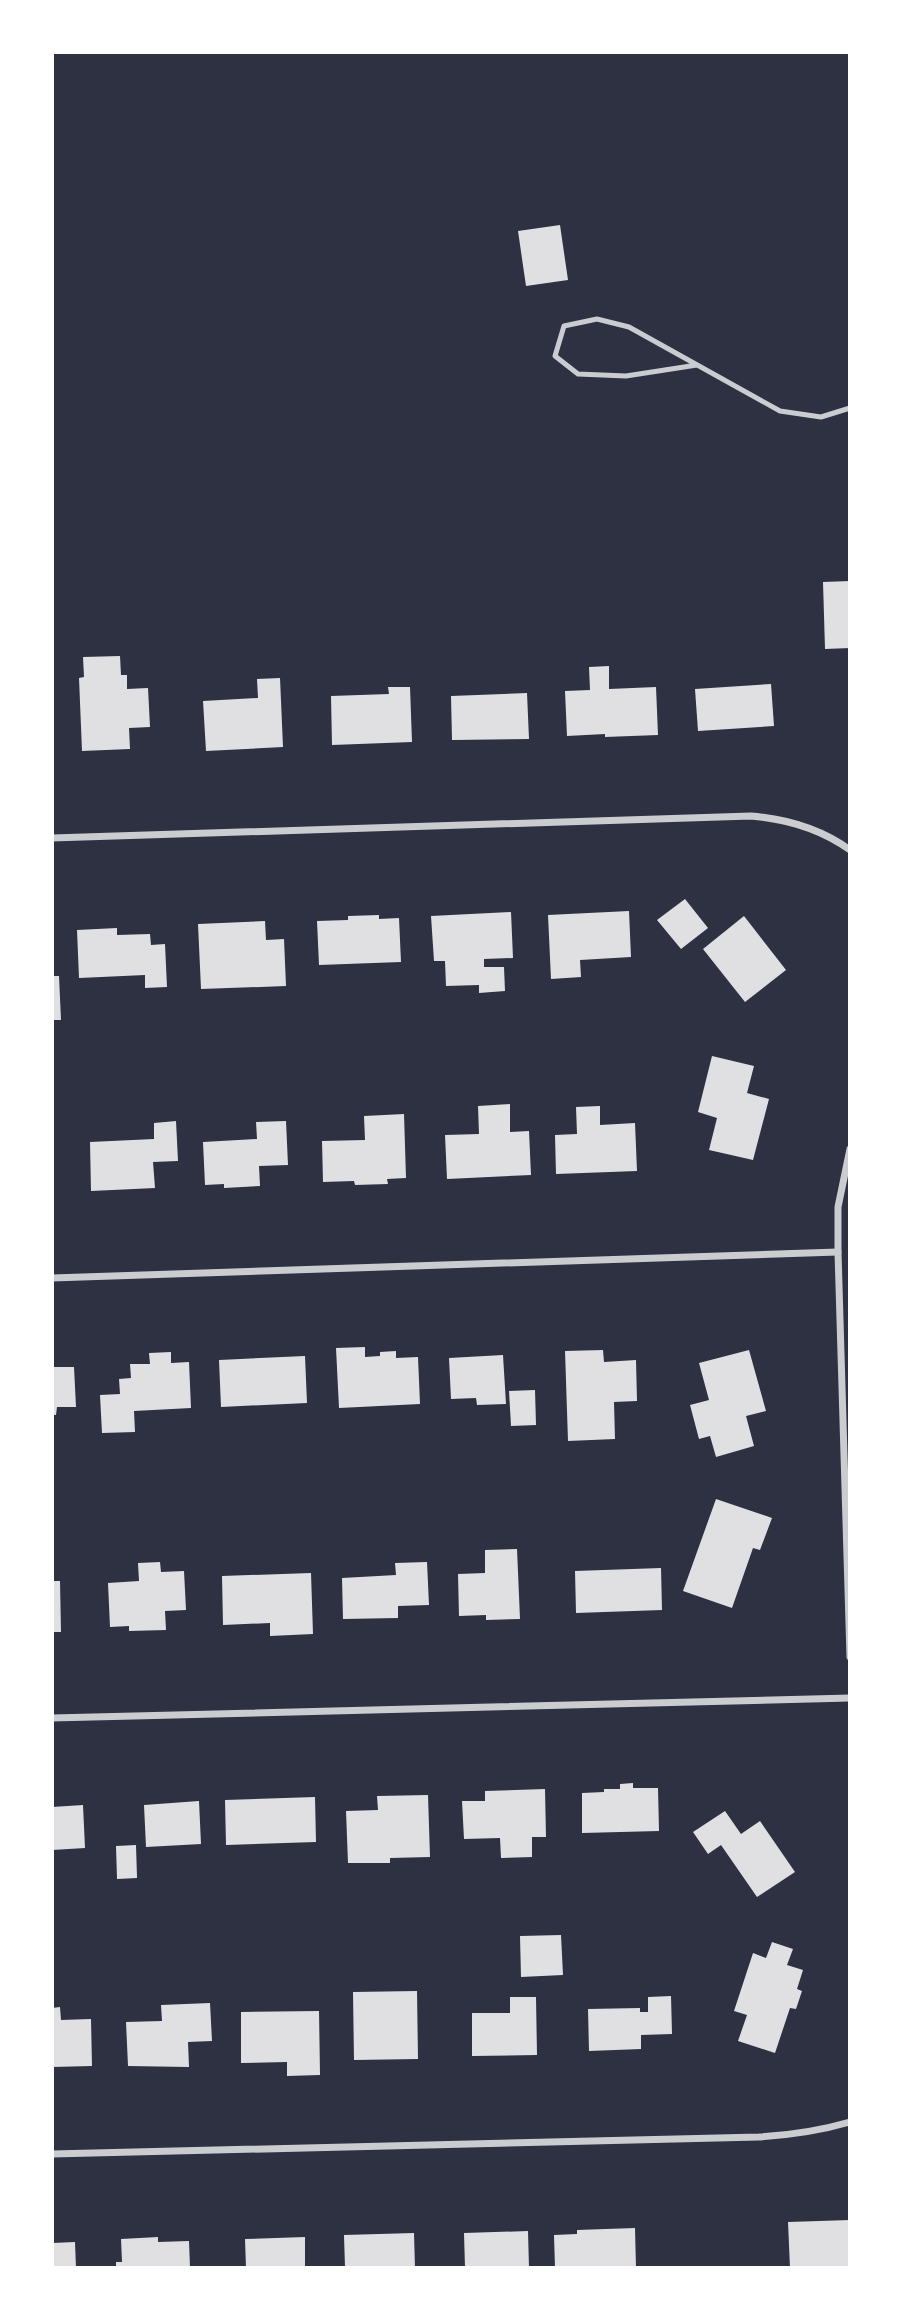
<svg xmlns="http://www.w3.org/2000/svg" width="902" height="2320" viewBox="0 0 902 2320" font-family="'DejaVu Sans',sans-serif">
	<style>
		.building { fill: #e0e0e3 }
		.lines { fill: none; stroke-linecap: round; stroke-linejoin: round }
		.service { stroke: #caccd0; stroke-width: 5 }
		.minor { stroke: #caccd0; stroke-width: 7 }
	</style>
	<rect width="100%" height="100%" fill="#2d3142"/>
	<g class="building">
		<path d="M560,225L568,280L526,286L518,231Z"/>
		<path d="M850,581V648L825,649L823,582Z"/>
		<path d="M120,656L121,675H127V689L148,688L150,727L129,728L130,749L82,751L79,678L84,677L83,657Z"/>
		<path d="M609,666V689L656,687L658,735L605,737V734L567,736L565,691L590,690L589,667Z"/>
		<path d="M280,678L283,747L206,751L203,701L258,698L257,679Z"/>
		<path d="M771,684L774,726L698,731L695,689Z"/>
		<path d="M388,687H410L412,742L332,745L331,696L389,694Z"/>
		<path d="M527,693L529,739L452,740L451,696Z"/>
		<path d="M685,899L708,928L681,949L657,920Z"/>
		<path d="M629,911L631,957L580,960L581,977L551,979L548,915Z"/>
		<path d="M511,912L513,958L484,959V967H504L505,991L479,993V985L446,986L445,961H434L431,916Z"/>
		<path d="M379,915V919L399,918L401,962L319,965L317,921L348,920V916Z"/>
		<path d="M744,916L786,970L745,1002L703,949Z"/>
		<path d="M265,921L266,940L284,939L286,986L201,989L198,924Z"/>
		<path d="M117,928V935L150,934L151,945L165,944L167,987L145,988V975L79,978L77,930Z"/>
		<path d="M52,976H59L61,1020H52Z"/>
		<path d="M712,1056L754,1066L747,1093L769,1099L753,1160L709,1150L717,1118L698,1112Z"/>
		<path d="M510,1104V1132L529,1131L531,1175L447,1179L445,1135L479,1134L478,1106Z"/>
		<path d="M600,1106V1125L635,1123L637,1171L556,1174L555,1135L577,1134L576,1107Z"/>
		<path d="M404,1114L406,1178L387,1179L388,1184L355,1185L354,1181L323,1182L322,1141L365,1140L364,1116Z"/>
		<path d="M176,1121L178,1161L153,1162L155,1188L91,1191L90,1142L154,1139V1123Z"/>
		<path d="M286,1121L288,1165L259,1166L260,1186L224,1188V1184L205,1185L203,1142L257,1139L256,1122Z"/>
		<path d="M365,1347V1357L380,1356V1352L396,1351V1358L418,1357L420,1404L339,1408L336,1348Z"/>
		<path d="M603,1350L604,1362L636,1360L637,1401L614,1402L615,1439L568,1441L565,1351Z"/>
		<path d="M749,1350L766,1411L746,1416L754,1446L716,1457L710,1436L699,1439L690,1405L709,1400L699,1363Z"/>
		<path d="M171,1352V1363L189,1362L191,1408L134,1411L135,1432L102,1433L100,1395L120,1394L119,1379L131,1378L130,1364H150L149,1353Z"/>
		<path d="M503,1355L506,1404L477,1405L476,1398L451,1399L449,1358Z"/>
		<path d="M305,1356L307,1403L221,1407L219,1360Z"/>
		<path d="M52,1367H74L76,1407H57L56,1415H52Z"/>
		<path d="M535,1390L536,1425L511,1426L509,1391Z"/>
		<path d="M716,1499L772,1518L760,1550L753,1548L732,1608L683,1591Z"/>
		<path d="M517,1549L520,1619L486,1620V1615L459,1616L458,1574L485,1573V1550Z"/>
		<path d="M160,1562L161,1572L184,1571L186,1610L165,1611L166,1630L129,1631V1626L110,1627L108,1583L139,1581L138,1563Z"/>
		<path d="M427,1562L429,1605L398,1606V1618L343,1619L342,1578L396,1575L395,1563Z"/>
		<path d="M661,1568L662,1610L576,1613L575,1571Z"/>
		<path d="M311,1573L313,1634L270,1636V1623L223,1625L222,1576Z"/>
		<path d="M52,1581H60L61,1632H52Z"/>
		<path d="M633,1783V1788H658L659,1831L582,1833V1793L604,1792V1789H620V1784Z"/>
		<path d="M545,1789L546,1837H532V1857L501,1858L500,1838L464,1839L462,1801H485V1791Z"/>
		<path d="M428,1795L430,1857L390,1858V1863H348L346,1811L378,1810L377,1796Z"/>
		<path d="M315,1797L316,1842L226,1845L225,1800Z"/>
		<path d="M199,1801L201,1844L146,1847L144,1805Z"/>
		<path d="M83,1805L85,1848L52,1850V1807Z"/>
		<path d="M725,1811L741,1834L760,1821L795,1872L757,1897L721,1845L708,1854L693,1832Z"/>
		<path d="M136,1845L137,1878L117,1879L116,1846Z"/>
		<path d="M561,1935L563,1975L521,1977L520,1936Z"/>
		<path d="M772,1942L793,1949L787,1965L803,1970L797,1989L802,1991L796,2009L790,2008L775,2053L738,2041L747,2015L734,2011L753,1953L766,1958Z"/>
		<path d="M417,1991L418,2059L354,2060L353,1992Z"/>
		<path d="M671,1996L672,2034L641,2035V2049L589,2051L588,2009L640,2008V2012H648V1997Z"/>
		<path d="M510,1997H536L537,2055L472,2056V2013H510Z"/>
		<path d="M210,2003L212,2041L188,2042L189,2067L128,2066L126,2022L162,2021L161,2005Z"/>
		<path d="M60,2007L61,2020L91,2019L92,2066L52,2067V2008Z"/>
		<path d="M319,2011L320,2075L287,2076V2062L241,2063V2012Z"/>
		<path d="M850,2220V2268H790L788,2222Z"/>
		<path d="M635,2228L636,2268H555L554,2235L577,2234V2230Z"/>
		<path d="M528,2231L529,2268H465L464,2233Z"/>
		<path d="M414,2233L415,2268H345L344,2235Z"/>
		<path d="M158,2237V2242L189,2241L190,2268H116V2262H122L121,2239Z"/>
		<path d="M305,2237V2268H246L245,2239Z"/>
		<path d="M75,2242L76,2268H52V2243Z"/>
	</g>
	<g class="lines">
		<path class="service" d="M697,365L626,376L578,374L555,356L564,326L597,319L629,327L780,411L821,417L850,408"/>
		<g class="minor">
			<path d="M52,838L751,816C787,819 821,829 850,850"/>
			<path d="M850,1149L838,1207V1252L850,1657"/>
			<path d="M52,1278L838,1252"/>
			<path d="M52,1718L850,1698"/>
			<path d="M52,2154L759,2137C791,2135 819,2131 850,2122"/>
		</g>
	</g>
	<rect width="902" height="2320" fill="none" stroke="#ffffff" stroke-width="108"/>
</svg>
